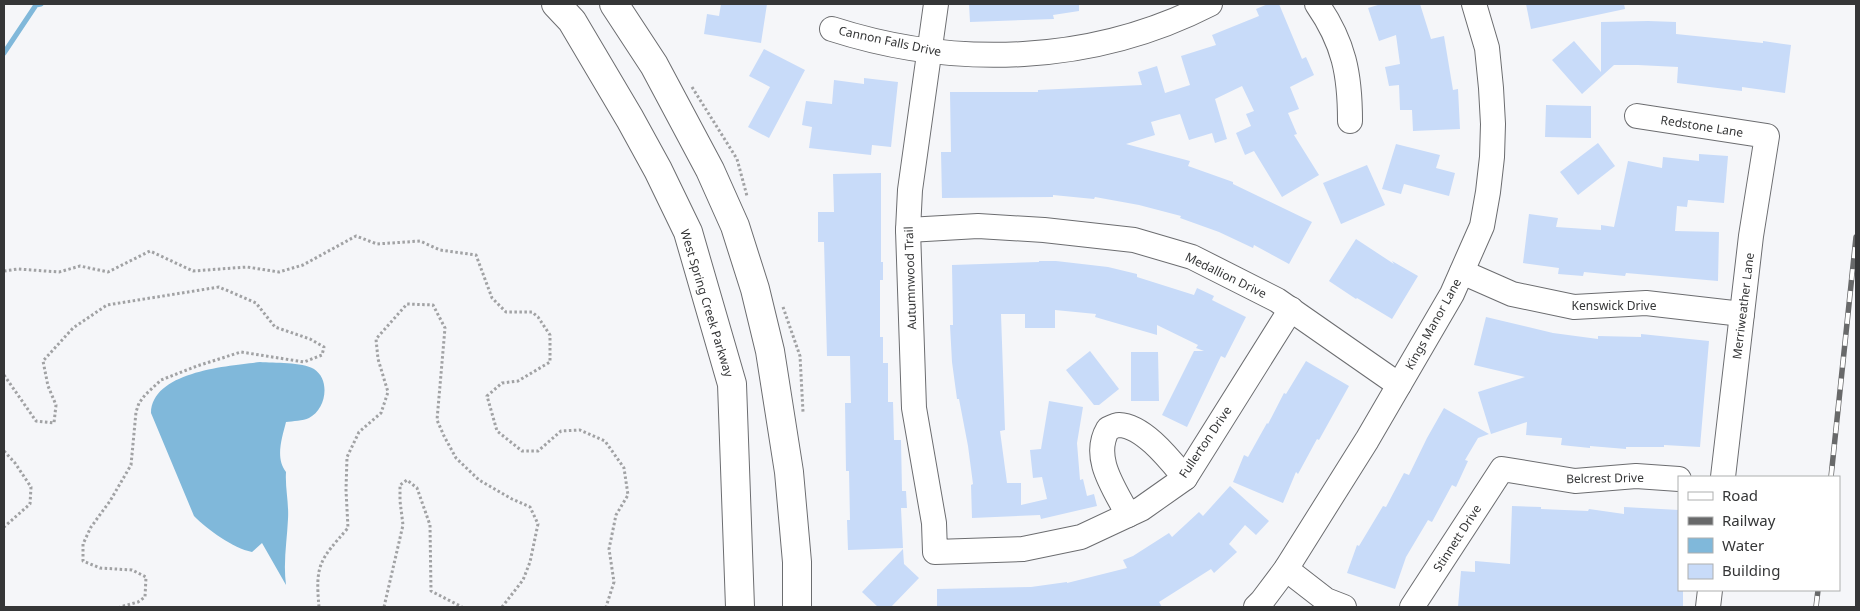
<svg xmlns="http://www.w3.org/2000/svg" width="1860" height="611" viewBox="0 0 1860 611" font-family="'Noto Sans',sans-serif">
	<style>
		.water { fill: #80b8da }
		.lines { fill: none; stroke-linecap: round; stroke-linejoin: round }
		.stream { stroke: #80b8da; stroke-width: 5 }
		.building { fill: #c8dbf9 }
		.minor-casing { stroke: #6c6d70; stroke-width: 26 }
		.major-casing { stroke: #6c6d70; stroke-width: 30 }
		.path { stroke: #a1a2a4; stroke-width: 3; stroke-dasharray: 2.5 2.5; stroke-linecap: butt }
		.minor { stroke: #fff; stroke-width: 24 }
		.major { stroke: #fff; stroke-width: 28 }
		.rail-casing { stroke: #68696a; stroke-width: 5.5 }
		.rail { stroke: #fff; stroke-width: 4; stroke-dasharray: 11; stroke-linecap: butt }
		.labels { text-anchor: middle; dominant-baseline: central; stroke-width: 4; stroke-linejoin: round; paint-order: stroke }
		.street-label { font-size: 12px; fill: #353637; stroke: #fff }
	</style>
	<rect width="100%" height="100%" fill="#f5f6f9"/>
	<path class="water" d="M260,362C274,363 302,362 314,369C331,380 326,410 309,418C303,421 293,421 286,422C282,438 275,458 286,472C285,488 289,503 288,519C287,541 283,562 286,585L262,543L252,552C233,548 208,530 194,516L151,413C152,371 229,366 260,362Z"/>
	<g class="lines">
		<path class="stream" d="M4,53L36,5L41,4"/>
	</g>
	<g class="building">
		<path d="M721,4H767L761,43L704,34L707,14L719,16Z"/>
		<path d="M969,4H1079V11L1053,15L1054,19L970,22Z"/>
		<path d="M1268,4H1279L1302,59L1306,57L1314,75L1290,87L1299,109L1288,113L1297,134L1294,135L1319,175L1282,197L1254,151L1245,155L1236,133L1251,126L1246,114L1254,111L1242,86L1215,99L1227,139L1215,143L1212,133L1189,140L1180,114L1151,122L1155,135L1126,144L1190,161L1188,166L1233,182V184L1312,222L1289,264L1254,245L1253,248L1219,232L1180,218L1181,216L1139,205L1095,197L1094,199L1053,195V197L942,198L941,152H951L950,92H1038V90L1142,85L1138,72L1157,66L1165,93L1190,85L1181,56L1216,45L1212,35L1259,16L1256,9Z"/>
		<path d="M1381,4H1420L1431,39L1444,36L1453,90L1458,89L1460,129L1413,131L1412,110H1400L1399,85L1389,86L1385,67L1400,64L1396,35L1379,41L1368,8Z"/>
		<path d="M1526,4H1624L1625,9L1531,29Z"/>
		<path d="M1648,21L1676,22V34L1763,43V41L1791,45L1785,93L1742,87V91L1677,83L1678,67L1638,65H1614L1582,94L1552,60L1574,41L1601,72V22Z"/>
		<path d="M764,49L805,70L769,138L748,127L770,87L749,76Z"/>
		<path d="M864,78L898,82L891,147L872,145L871,155L809,148L812,127L802,125L806,101L832,104L834,80L864,84Z"/>
		<path d="M1546,105L1591,106V138L1545,137Z"/>
		<path d="M1598,143L1615,166L1578,195L1560,172Z"/>
		<path d="M1396,144L1440,155L1436,168L1455,173L1449,196L1404,184L1401,194L1382,189Z"/>
		<path d="M1699,154L1728,156L1724,203L1688,200L1687,207L1677,206L1675,231L1719,232L1718,281L1626,273L1625,276L1584,272L1583,276L1558,274L1559,268L1523,263L1529,214L1558,218L1556,227L1601,230V225L1614,227L1628,161L1662,168L1663,157L1699,161Z"/>
		<path d="M1367,165L1385,205L1341,224L1323,183Z"/>
		<path d="M881,173V262H883V280H880V337H883V363H888V402H893L894,440H901L902,491H906L907,508H901L903,548L848,550L847,520H850L849,471H846L845,403H851L850,356H827L824,242H818V212H834L833,174Z"/>
		<path d="M1356,239L1394,264L1392,261L1418,276L1392,319L1357,298L1356,299L1329,281Z"/>
		<path d="M1039,261H1056L1108,267L1137,274V277L1194,295L1197,288L1214,296L1212,300L1246,317L1225,358L1221,356L1187,427L1162,415L1194,351H1204L1196,348L1198,345L1157,325V335L1095,317L1096,314L1055,310V328H1025V314H1001L1005,430L1000,431L1007,483H1021V505L1047,499L1042,477L1033,478L1030,450L1041,449L1049,401L1083,407L1077,443L1080,480L1083,479L1087,496L1094,494L1097,506L1041,519L1040,515L972,518L971,485L973,484L968,446L959,399H957L952,362L950,325H953L952,265L1039,262Z"/>
		<path d="M1486,317L1553,333L1598,339V336L1641,337V334L1709,341L1700,447L1664,445V447H1626V449L1590,446V448L1561,445L1562,438L1526,435L1527,422L1491,434L1478,392L1525,377L1474,365Z"/>
		<path d="M1090,351L1119,389L1099,405H1094L1066,370Z"/>
		<path d="M1131,352H1158L1159,401H1131Z"/>
		<path d="M1306,361L1349,386L1319,440L1317,439L1298,474L1296,472L1283,503L1233,482L1244,455L1248,457L1267,423L1268,424L1284,393L1286,394Z"/>
		<path d="M1444,408L1489,434L1478,438L1465,460L1468,461L1456,487L1452,485L1432,522L1428,520L1406,557L1395,589L1347,573L1357,545L1359,546L1383,506L1386,507L1404,473L1409,475L1427,438Z"/>
		<path d="M1230,486L1269,521L1256,535L1245,525L1229,544L1237,552L1214,573L1211,569L1159,602L1162,607H937V589L1031,587L1067,582V583L1127,568L1123,560L1133,556L1169,533L1172,537L1199,512L1203,516Z"/>
		<path d="M1512,506L1541,507V509L1588,511L1589,509L1624,514V507L1679,510V590H1683V607H1458L1461,571L1475,572V561L1510,564Z"/>
		<path d="M903,549L904,564L919,578L891,607H878L862,592Z"/>
	</g>
	<g class="lines">
		<defs>
			<g id="minor">
				<path d="M936,4L910,190L908,230L914,408L934,523L935,552L1023,549L1081,537L1141,509L1185,478L1291,309"/>
				<path d="M1317,4C1344,43 1350,74 1350,121"/>
				<path d="M832,29C956,69 1093,64 1210,4"/>
				<path d="M1637,116L1767,136L1751,236L1723,477"/>
				<path d="M908,230L978,226L1044,230L1134,240L1192,257L1277,300L1399,385"/>
				<path d="M1462,272L1512,294L1574,307L1646,303L1742,314"/>
				<path d="M1128,515C1115,489 1091,458 1108,429C1112,427 1116,425 1119,425C1144,426 1170,460 1185,478"/>
				<path d="M1286,569L1326,600L1344,607"/>
				<path d="M1256,607L1262,601L1286,569L1367,440L1452,294L1482,226L1488,192L1492,157L1493,124L1491,88L1487,48L1474,4"/>
				<path d="M1412,607L1502,469L1575,481L1636,476L1679,479"/>
				<path d="M1708,607L1710,590"/>
			</g>
			<g id="major">
				<path d="M556,4L572,21L630,119L658,170L688,232L732,384L740,607"/>
				<path d="M614,4L654,65L710,170L735,226L755,289L770,351L789,472L797,562V607"/>
			</g>
		</defs>
		<use href="#minor" class="minor-casing"/>
		<use href="#major" class="major-casing"/>
		<g class="path">
			<path d="M692,87L737,159L747,196"/>
			<path d="M4,271L18,269L59,272L80,266L108,272L150,251L193,271L247,267L279,272L303,265L356,236L377,244L420,241L440,250L476,255L492,298L506,312H532L538,317L550,335V362L518,381L502,383L487,396L497,431L522,451H538L561,431L580,430L605,441L624,468L628,495L616,515L609,549L614,582L606,607"/>
			<path d="M783,307L800,356L803,412"/>
			<path d="M4,375L36,421L54,423L56,405L48,386L43,361L73,328L107,305L219,287L256,303L275,327L310,339L324,347L322,355L304,362L241,352L197,366L161,380L145,395L139,403L136,412L131,465L110,501L91,527L83,544V561L100,568L132,570L146,577L145,597L138,602L120,607"/>
			<path d="M4,451L15,463L31,487L30,504L4,527"/>
			<path d="M319,607C315,564 320,560 348,528L346,490L347,457L359,432L381,413L388,392L378,359L376,339L407,304L433,305L445,328L437,420L444,436L456,458L479,480L512,499L530,507L538,524L530,562L523,580L502,607"/>
			<path d="M384,607L403,525L400,501V485L407,480L417,488L430,525L431,591L462,607"/>
		</g>
		<use href="#minor" class="minor"/>
		<use href="#major" class="major"/>
		<defs>
			<g id="rail">
				<path d="M1831,477L1856,237"/>
				<path d="M1816,607L1818,590"/>
			</g>
		</defs>
		<use href="#rail" class="rail-casing"/>
		<use href="#rail" class="rail"/>
	</g>
	<g class="labels">
		<g class="street-label">
			<text transform="translate(890 41) rotate(12)">Cannon Falls Drive</text>
			<text transform="translate(1702 126) rotate(9)">Redstone Lane</text>
			<text transform="translate(1226 275) rotate(26)">Medallion Drive</text>
			<text transform="translate(910 278) rotate(-92)">Autumnwood Trail</text>
			<text transform="translate(707 303) rotate(73)">West Spring Creek Parkway</text>
			<text x="1614" y="305">Kenswick Drive</text>
			<text transform="translate(1743 306) rotate(-83)">Merriweather Lane</text>
			<text transform="translate(1433 324) rotate(-61)">Kings Manor Lane</text>
			<text transform="translate(1205 442) rotate(-56)">Fullerton Drive</text>
			<text transform="translate(1605 478) rotate(-1)">Belcrest Drive</text>
			<text transform="translate(1457 538) rotate(-57)">Stinnett Drive</text>
		</g>
	</g>
	<rect width="1860" height="611" fill="none" stroke="#353637" stroke-width="10"/>
	<rect x="1678" y="476" width="162" height="115" fill="#ffffff" stroke="#aeafaf"/>
	<rect x="1688" y="492" width="25" height="8" fill="#ffffff" stroke="#aeafaf"/>
	<text x="1722" y="501" font-size="15" fill="#353637">Road</text>
	<rect x="1688" y="517" width="25" height="8" fill="#68696a" stroke="#aeafaf"/>
	<text x="1722" y="526" font-size="15" fill="#353637">Railway</text>
	<rect x="1688" y="538" width="25" height="15" fill="#80b8da" stroke="#aeafaf"/>
	<text x="1722" y="551" font-size="15" fill="#353637">Water</text>
	<rect x="1688" y="564" width="25" height="15" fill="#c8dbf9" stroke="#aeafaf"/>
	<text x="1722" y="576" font-size="15" fill="#353637">Building</text>
</svg>
